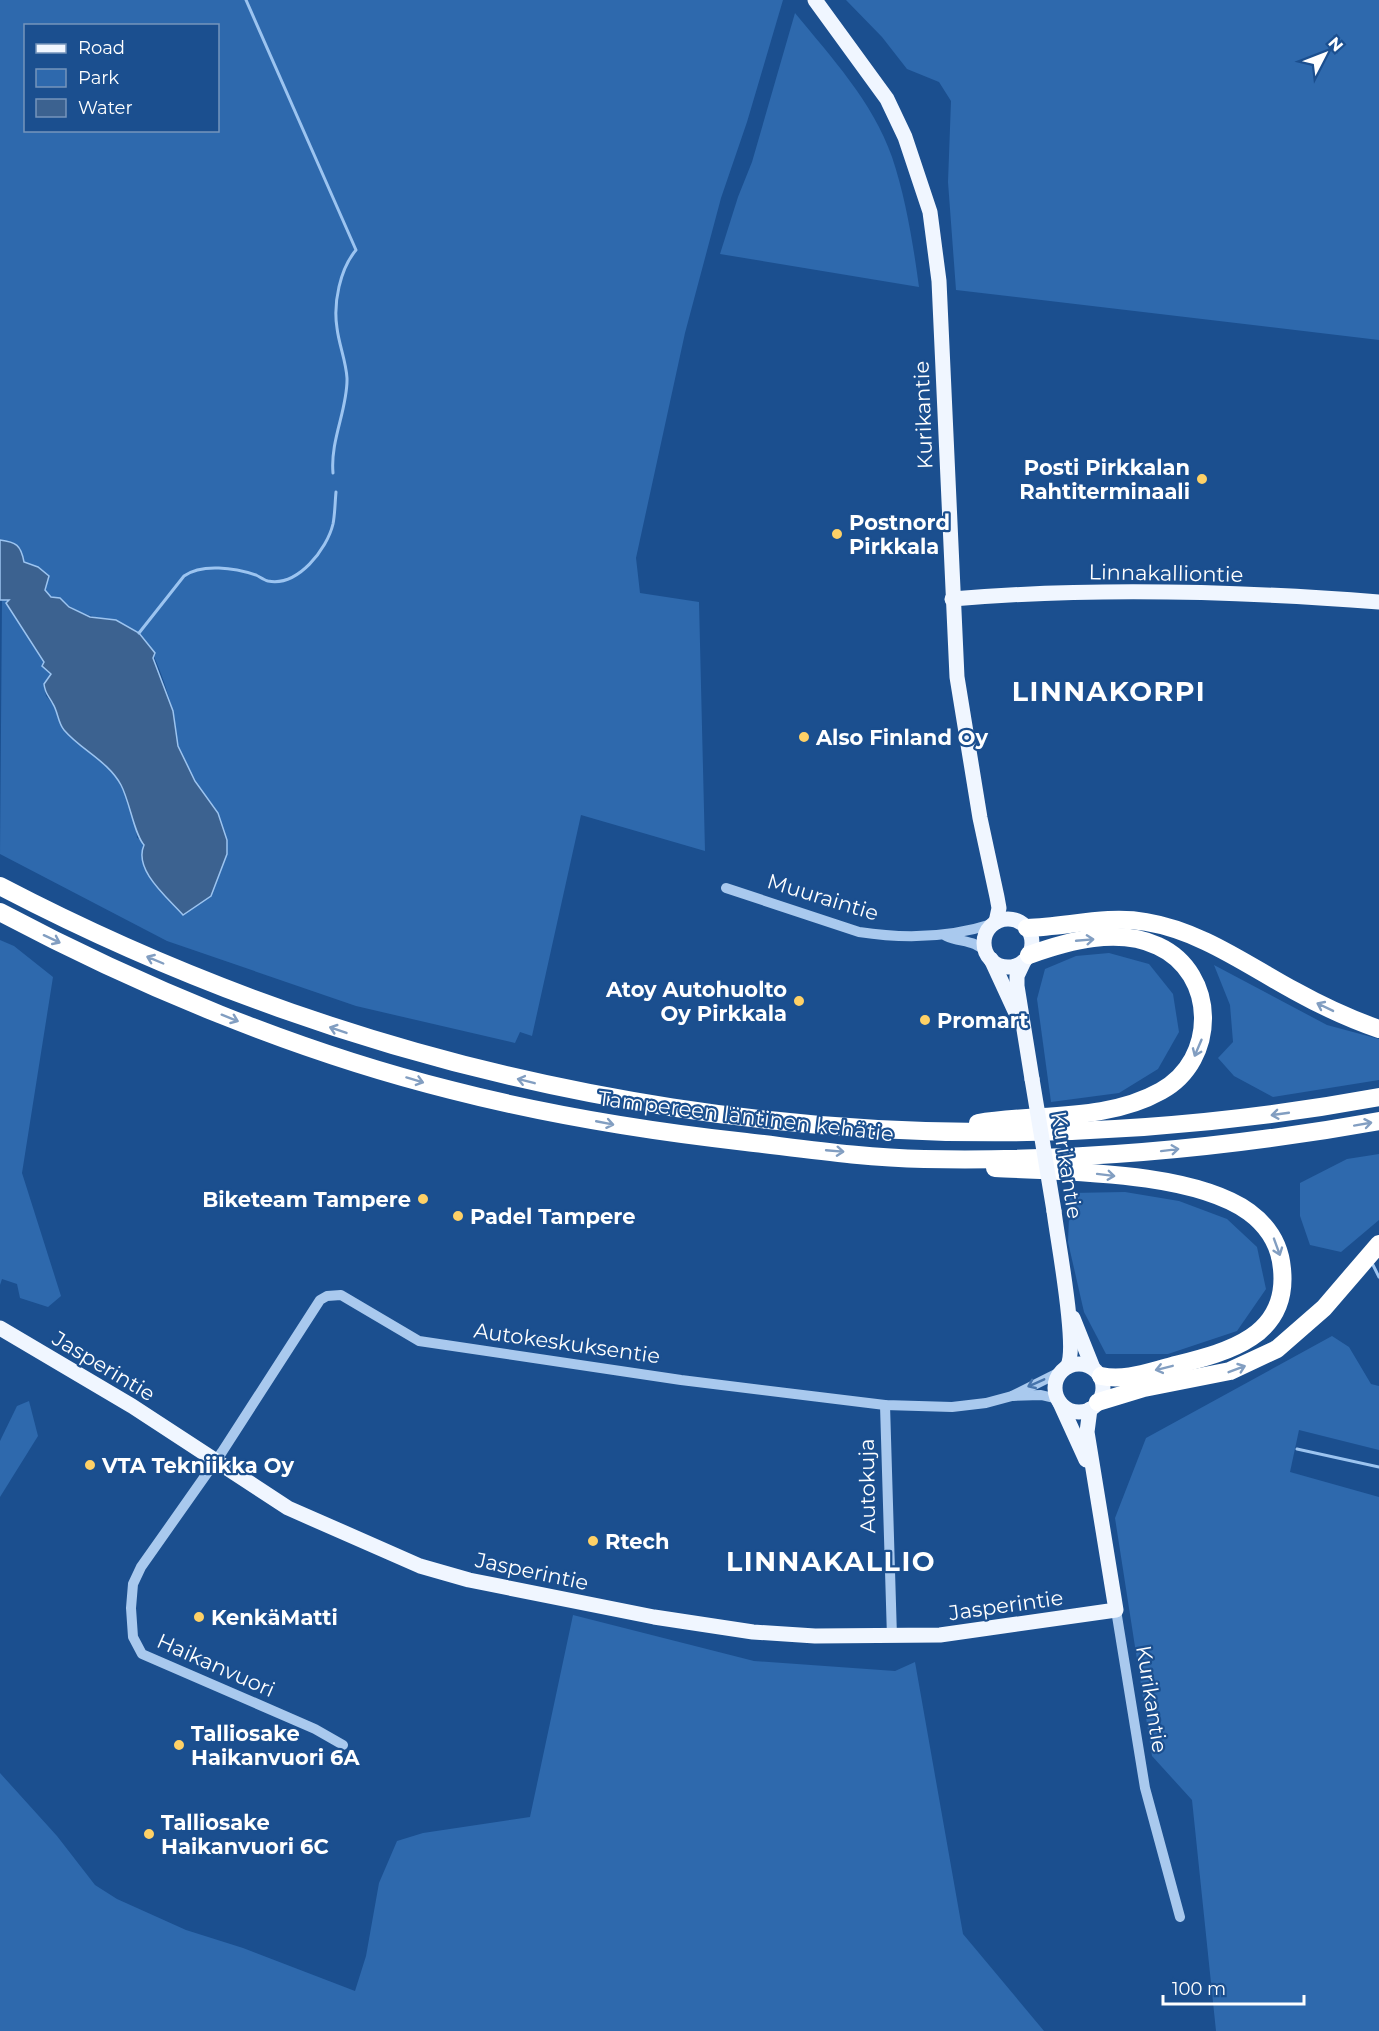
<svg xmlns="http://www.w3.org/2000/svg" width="1379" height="2031" viewBox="0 0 1379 2031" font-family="Montserrat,sans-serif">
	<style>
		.green { fill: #2e69ad; fill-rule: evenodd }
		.water { fill: #3c6290; stroke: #9cc4f0; stroke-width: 1.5 }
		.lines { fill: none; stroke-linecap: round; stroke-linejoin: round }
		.stream { stroke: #9cc4f0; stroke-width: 3 }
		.minor { stroke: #a9c9ee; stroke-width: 10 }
		.major { stroke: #f0f6ff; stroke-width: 15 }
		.highway { stroke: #fff; stroke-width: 18 }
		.major-bridge { stroke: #f0f6ff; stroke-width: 15 }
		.oneway { stroke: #829ec1 }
		.oneway2 { stroke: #4674ac }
		.poi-dot { fill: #ffd166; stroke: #1b4f8f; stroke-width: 2 }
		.labels { text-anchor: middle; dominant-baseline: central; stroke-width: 4.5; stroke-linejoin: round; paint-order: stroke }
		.street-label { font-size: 21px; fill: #fff; stroke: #1b4f8f }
		.poi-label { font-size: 21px; font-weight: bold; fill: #fff; stroke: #1b4f8f; text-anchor: start }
		.district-label { font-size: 27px; font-weight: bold; letter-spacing: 1.5px; fill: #fff; stroke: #1b4f8f }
	</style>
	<rect width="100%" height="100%" fill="#1b4f8f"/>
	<g class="green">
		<path d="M0,0H783L747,122L721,198L685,333L636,558L640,593L699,602L705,851L581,815L532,1036L520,1032L515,1043L356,1006L167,941L0,854L2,598L9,600L51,674L44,684L46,696L53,704L62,729L108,768L121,784L135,818L137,838L227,854C227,810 192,786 179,748C175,736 176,723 173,711C168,693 153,643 138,633C113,616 82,621 60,598L51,597L45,590L38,567L24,562C21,545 16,542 0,540ZM26,26H218V130H26Z"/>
		<path d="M846,0H1379V340L956,290L948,182L951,101L939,82L907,69L882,37Z"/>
		<path d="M795,13C831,57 873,102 892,157C906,199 913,243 919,287L720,254L738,197L752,162Z"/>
		<path d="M0,940L14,946L53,977L22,1173L61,1296L48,1307L20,1298L17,1284L2,1279L0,1285Z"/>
		<path d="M1109,953L1149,964L1173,994L1179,1032L1158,1069L1119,1093L1051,1102L1037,999L1045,969L1076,956Z"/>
		<path d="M1214,965L1327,1025L1379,1039V1080L1273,1097L1234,1076L1218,1058L1233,1042L1230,1005Z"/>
		<path d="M1379,1154V1220L1341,1252L1310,1245L1300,1216V1183L1347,1159Z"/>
		<path d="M1125,1192L1179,1201L1227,1219L1257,1247L1266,1289L1237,1331L1168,1354H1106L1084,1312L1068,1242L1070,1193Z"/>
		<path d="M1332,1336L1349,1347L1371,1384L1379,1386V1450L1299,1430L1290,1472L1379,1497V2031H1216L1192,1800L1152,1756L1115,1518L1146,1438Z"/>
		<path d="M29,1401L38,1436L0,1497V1441L17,1406Z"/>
		<path d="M573,1615L754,1661L895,1671L915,1662L963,1934L1044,2031H0V1773L57,1836L95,1885L117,1899L186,1930L243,1948L355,1991L366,1956L379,1883L397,1841L423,1833L530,1817Z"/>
	</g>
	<path class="water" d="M0,540C16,542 21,545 24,562L38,567L49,576L45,590L51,597L60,598L69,607L90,617L116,620L139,633L155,653L153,658L173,711L178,746L195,781L218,813L227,840V854L211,896L183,915C168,898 133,870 144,845C134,834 130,802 121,785C108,761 81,750 64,730C58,723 58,712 53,704C49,696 45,694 44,684L51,674L42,666L44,662L6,603L9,600H0Z"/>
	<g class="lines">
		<g class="stream">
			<path d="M246,0L356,250C340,269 333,303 337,328C339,345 346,361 347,378C348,408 330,440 333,473"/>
			<path d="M139,633L184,576C202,563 235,568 256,575C260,577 264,580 268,581C298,587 327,549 333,524C335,514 335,502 336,492"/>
			<path d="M1373,1265L1379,1277"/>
			<path d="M1297,1449L1379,1467"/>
		</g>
		<g class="minor">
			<path d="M726,888L859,932C904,939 949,938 992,924"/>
			<path d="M946,936C961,943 974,939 987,953"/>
			<path d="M1012,1396L1041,1395L1058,1399"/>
			<path d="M885,1405L892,1637"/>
			<path d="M1116,1610L1145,1788L1180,1917"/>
			<path d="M343,1745L315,1729L142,1654L133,1637L131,1608L133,1584L141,1567L222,1452L320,1300L327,1296L341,1295L419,1341L681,1380L885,1405L952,1407L986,1403L1012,1396L1062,1371"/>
		</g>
		<g class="major">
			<path d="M815,0L887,99L905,137L930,212L939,281L957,677L980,818L997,897L999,908L996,922"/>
			<path d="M952,599C1093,587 1238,591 1379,602"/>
			<circle cx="1008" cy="943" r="24"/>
			<path d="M991,959L1015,1011"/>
			<path d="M1024,961L1017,976V986L1032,1079"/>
			<path d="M1054,1211C1057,1238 1079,1349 1067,1367"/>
			<path d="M1073,1318L1093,1368"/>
			<path d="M0,1328L132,1406L288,1508L420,1566L469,1580L654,1617L753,1632L815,1636L940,1635L1116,1610L1087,1432L1090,1409"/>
			<circle cx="1079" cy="1388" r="24"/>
			<path d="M1060,1403L1086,1460"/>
		</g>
		<g class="highway">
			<path d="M0,886C425,1108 907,1184 1379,1097"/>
			<path d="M0,912C139,986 298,1052 451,1090C548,1115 647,1131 746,1142C805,1149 865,1158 924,1159C1076,1162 1229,1148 1379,1121"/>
			<path d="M1027,928C1067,927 1106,915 1146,922C1201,931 1247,965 1295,991C1322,1006 1350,1019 1379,1029"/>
			<path d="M978,1123C1037,1113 1106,1122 1161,1091C1218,1060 1217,973 1158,946C1118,927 1068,941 1029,955"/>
			<path d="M995,1168C1065,1172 1192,1171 1249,1212C1268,1226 1280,1245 1282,1269C1289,1339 1223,1353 1172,1366C1148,1372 1125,1381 1101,1376"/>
			<path d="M1098,1402L1144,1388L1230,1371L1277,1349L1324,1308L1379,1244"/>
		</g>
		<path class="major-bridge" d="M1032,1079L1054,1211"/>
	</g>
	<defs><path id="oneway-shaft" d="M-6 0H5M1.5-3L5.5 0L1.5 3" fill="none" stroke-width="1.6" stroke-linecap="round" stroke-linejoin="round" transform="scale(1.5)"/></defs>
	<g class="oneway">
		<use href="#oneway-shaft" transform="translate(52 939) rotate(25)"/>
		<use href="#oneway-shaft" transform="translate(1085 940) rotate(-5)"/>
		<use href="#oneway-shaft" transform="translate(155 960) rotate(-157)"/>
		<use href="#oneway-shaft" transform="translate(1325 1007) rotate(-154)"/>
		<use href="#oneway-shaft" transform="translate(230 1018) rotate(22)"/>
		<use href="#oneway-shaft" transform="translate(338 1030) rotate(-161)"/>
		<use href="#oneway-shaft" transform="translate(1198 1048) rotate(113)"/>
		<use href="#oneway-shaft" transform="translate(415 1080) rotate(17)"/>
		<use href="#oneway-shaft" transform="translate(526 1081) rotate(-166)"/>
		<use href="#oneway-shaft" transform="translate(1280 1114) rotate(172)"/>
		<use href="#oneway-shaft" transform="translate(605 1123) rotate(11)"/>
		<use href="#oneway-shaft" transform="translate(1363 1124) rotate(-10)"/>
		<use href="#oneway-shaft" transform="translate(1170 1150) rotate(-7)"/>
		<use href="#oneway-shaft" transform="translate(835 1151) rotate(5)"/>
		<use href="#oneway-shaft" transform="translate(1106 1175) rotate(7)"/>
		<use href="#oneway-shaft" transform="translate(1277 1247) rotate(70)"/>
		<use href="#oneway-shaft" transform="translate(1164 1368) rotate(166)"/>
		<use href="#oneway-shaft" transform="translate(1237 1369) rotate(-21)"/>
	</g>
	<use class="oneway2" href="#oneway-shaft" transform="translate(1036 1383) rotate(156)"/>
	<g class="poi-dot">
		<circle cx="1202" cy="479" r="6"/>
		<circle cx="837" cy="534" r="6"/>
		<circle cx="804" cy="737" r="6"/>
		<circle cx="799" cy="1001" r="6"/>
		<circle cx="925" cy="1020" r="6"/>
		<circle cx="423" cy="1199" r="6"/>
		<circle cx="458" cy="1216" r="6"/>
		<circle cx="90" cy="1465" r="6"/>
		<circle cx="593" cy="1541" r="6"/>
		<circle cx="199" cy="1617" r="6"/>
		<circle cx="179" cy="1745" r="6"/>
		<circle cx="149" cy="1834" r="6"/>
	</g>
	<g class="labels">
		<g class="street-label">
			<text transform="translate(923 415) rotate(-92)">Kurikantie</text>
			<text transform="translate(1166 573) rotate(1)">Linnakalliontie</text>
			<text transform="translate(823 897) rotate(17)">Muuraintie</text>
			<text transform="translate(746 1116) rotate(7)">Tampereen läntinen kehätie</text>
			<text transform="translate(1067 1165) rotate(81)">Kurikantie</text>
			<text transform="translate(567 1343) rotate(8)">Autokeskuksentie</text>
			<text transform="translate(104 1366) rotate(31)">Jasperintie</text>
			<text transform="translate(867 1486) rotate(-91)">Autokuja</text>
			<text transform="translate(532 1571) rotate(12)">Jasperintie</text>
			<text transform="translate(1006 1605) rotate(-8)">Jasperintie</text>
			<text transform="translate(216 1665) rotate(24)">Haikanvuori</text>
			<text transform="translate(1152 1699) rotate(81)">Kurikantie</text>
		</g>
		<g class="poi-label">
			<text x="1190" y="467" text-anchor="end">Posti Pirkkalan<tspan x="1190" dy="24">Rahtiterminaali</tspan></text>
			<text x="849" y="522">Postnord<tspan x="849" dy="24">Pirkkala</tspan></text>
			<text x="816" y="737">Also Finland Oy</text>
			<text x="787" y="989" text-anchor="end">Atoy Autohuolto<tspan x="787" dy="24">Oy Pirkkala</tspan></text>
			<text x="937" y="1020">Promart</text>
			<text x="411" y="1199" text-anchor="end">Biketeam Tampere</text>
			<text x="470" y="1216">Padel Tampere</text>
			<text x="102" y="1465">VTA Tekniikka Oy</text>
			<text x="605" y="1541">Rtech</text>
			<text x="211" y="1617">KenkäMatti</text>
			<text x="191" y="1733">Talliosake<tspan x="191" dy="24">Haikanvuori 6A</tspan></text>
			<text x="161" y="1822">Talliosake<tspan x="161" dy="24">Haikanvuori 6C</tspan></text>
		</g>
		<g class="district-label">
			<text x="1109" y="691">LINNAKORPI</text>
			<text x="831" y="1561">LINNAKALLIO</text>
		</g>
	</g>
	<rect x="24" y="24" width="195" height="108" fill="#1b4f8f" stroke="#7695bc" stroke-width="1.5"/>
	<rect x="36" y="44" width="30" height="9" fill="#f0f6ff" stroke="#7695bc" stroke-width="1.5"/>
	<text x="78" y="54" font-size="18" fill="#ffffff">Road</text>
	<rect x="36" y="69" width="30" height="18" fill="#2e69ad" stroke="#7695bc" stroke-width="1.5"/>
	<text x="78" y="84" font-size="18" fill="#ffffff">Park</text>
	<rect x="36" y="99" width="30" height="18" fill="#3c6290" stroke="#7695bc" stroke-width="1.5"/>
	<text x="78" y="114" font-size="18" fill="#ffffff">Water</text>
	<g transform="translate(1325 54) rotate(48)" stroke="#1b4f8f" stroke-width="4.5" paint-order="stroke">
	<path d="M0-4.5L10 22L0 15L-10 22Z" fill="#ffffff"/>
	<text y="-9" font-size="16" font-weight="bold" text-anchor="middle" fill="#ffffff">N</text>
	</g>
	<path d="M1163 1995v9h141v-9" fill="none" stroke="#ffffff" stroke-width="3"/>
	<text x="1172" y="1995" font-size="18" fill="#ffffff" stroke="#1b4f8f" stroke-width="4.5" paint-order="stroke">100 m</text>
</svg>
